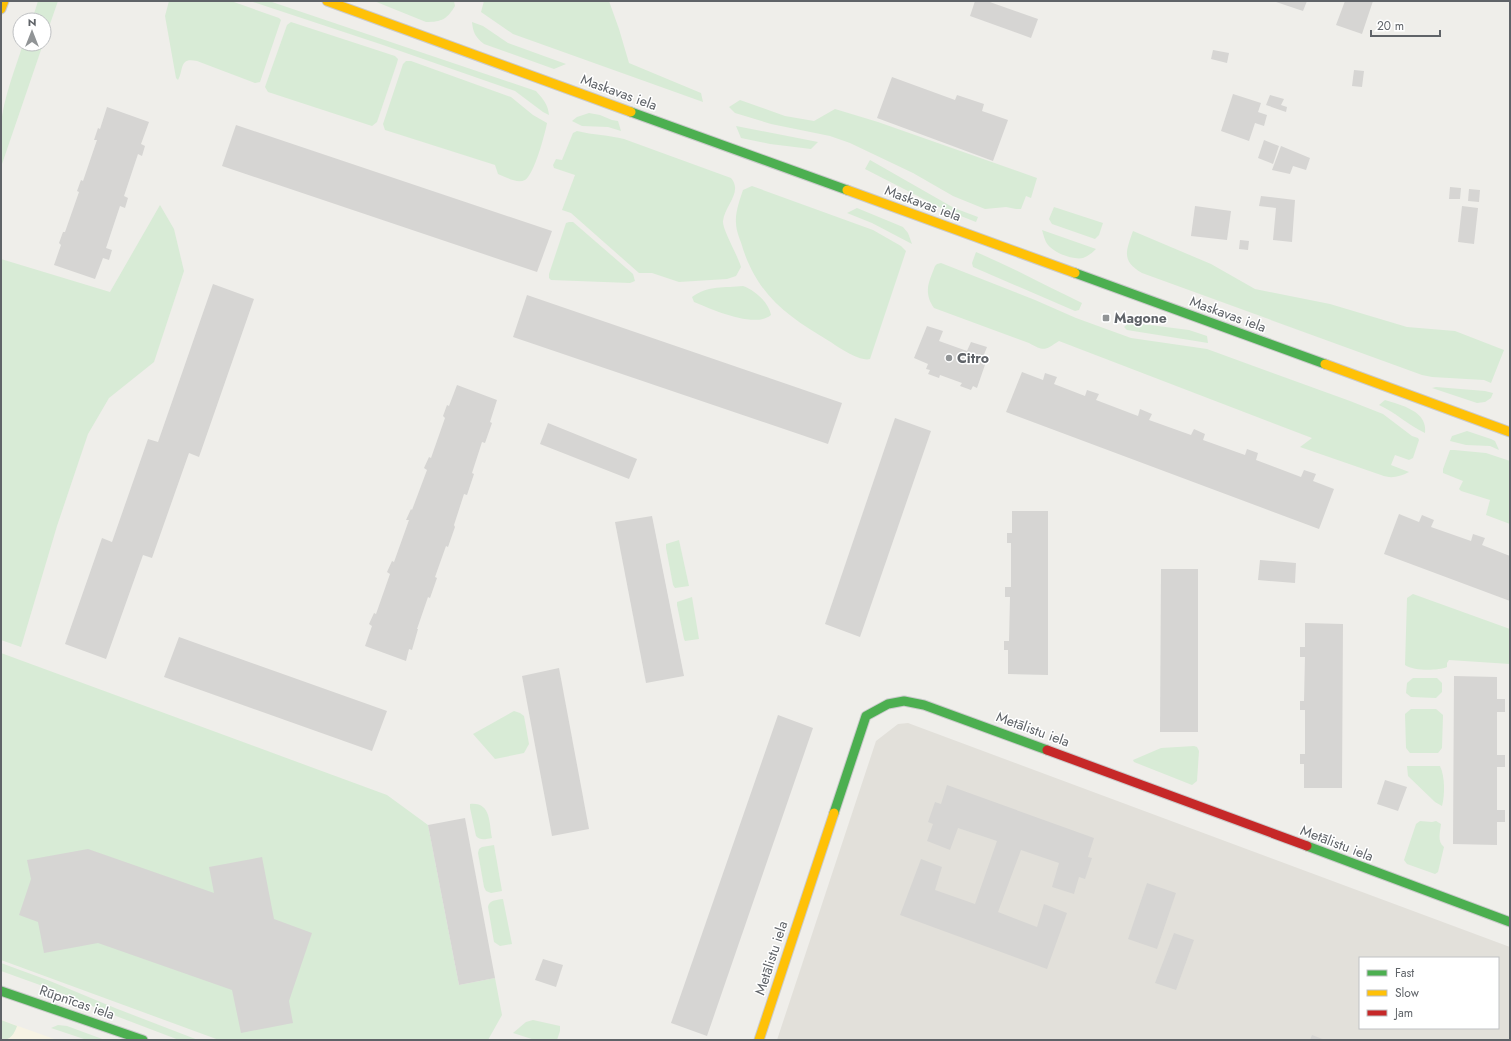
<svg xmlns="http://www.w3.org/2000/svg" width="1511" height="1041" viewBox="0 0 1511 1041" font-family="Jost,sans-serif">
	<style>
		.commercial { fill: #f7f3e4 }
		.education { fill: #e2e0da; fill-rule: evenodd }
		.green { fill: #d8ebd6 }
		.building { fill: #d6d5d3 }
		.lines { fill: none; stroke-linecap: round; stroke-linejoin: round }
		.fast-casing { stroke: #cacacb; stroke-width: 11 }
		.slow-casing { stroke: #cacacb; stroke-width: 11 }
		.jam-casing { stroke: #cacacb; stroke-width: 11 }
		.fast { stroke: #4caf50; stroke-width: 9 }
		.slow { stroke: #ffc107; stroke-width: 9 }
		.jam { stroke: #c62828; stroke-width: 9 }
		.poi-dot { fill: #919496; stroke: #fff; stroke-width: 1.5 }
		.labels { text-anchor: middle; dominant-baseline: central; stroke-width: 3; stroke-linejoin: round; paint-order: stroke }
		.street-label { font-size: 14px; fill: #5f6368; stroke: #fff }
		.poi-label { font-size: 14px; font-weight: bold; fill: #5f6368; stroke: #fff; text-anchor: start }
	</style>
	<rect width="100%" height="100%" fill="#efeeea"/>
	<path class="commercial" d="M1,1020L57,1040H1Z"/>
	<path class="education" d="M908,723L1510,947V1040H777L876,741L898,724ZM1360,958H1498V1028H1360Z"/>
	<g class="green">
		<path d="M38,1H58L44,41V20H32Z"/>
		<path d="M169,1H231L279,18L281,20L260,82L255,83L197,61C179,57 184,69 178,80L176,78L165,16Z"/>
		<path d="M250,1H269L536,91C543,99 548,104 549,115L543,112L515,91L383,45Z"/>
		<path d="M374,1H454L455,6C447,19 442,22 426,22Z"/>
		<path d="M484,1H609L619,29L629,63L701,93L703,102L513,34L481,12Z"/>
		<path d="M291,22L395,56L398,59L397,63L377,122L372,126L268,92L265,87L287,25Z"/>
		<path d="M472,22L483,26L508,43L566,64L554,69L484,44C475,37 473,32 472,22Z"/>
		<path d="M23,44H43L1,167C1,153 0,138 1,124C4,96 15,70 23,44Z"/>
		<path d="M406,61H411L511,97L533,115L547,123C545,134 534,175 525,180C517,184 506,177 498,174L495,165L385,130L383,124L403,64Z"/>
		<path d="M740,100L785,116L814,121L835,109L878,122L1037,178L1031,198L1026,196L1021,209H1016L1006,207L985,209L953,196L913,173L850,143L830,136L771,124L735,113L729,107Z"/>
		<path d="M589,113L600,115L612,120L618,121L621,131L608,127L582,126L572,121L577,117Z"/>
		<path d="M736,126L818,142L811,149L770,144L741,138Z"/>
		<path d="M577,131C593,135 609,135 624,139L731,178C743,192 725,205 723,221C722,229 738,256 741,267L736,276L727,279L679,282L652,273H639L571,213L562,210L575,175L554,168L553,165L556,159L562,160L573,133Z"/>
		<path d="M870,160L954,208L978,217L976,222L943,209L865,169Z"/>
		<path d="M752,186L873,230L901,246L906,251L870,359C860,362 838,347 829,341C789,317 759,297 743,249C741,241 736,232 736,223C735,213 740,199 743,190Z"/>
		<path d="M160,205L174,229L184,271L154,362L109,398L88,434L57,526L21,647L1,640V259L110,292Z"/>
		<path d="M1054,207L1103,223L1099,235L1095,239L1052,224L1049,219Z"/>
		<path d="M857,208L903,227L908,233L912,244L872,223L847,213Z"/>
		<path d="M569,222H573L633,274L635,281L630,283L551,280L549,278V274L566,223Z"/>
		<path d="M1042,230L1096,249C1092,253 1088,256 1083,258C1074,260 1057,254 1050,247C1045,243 1044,236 1042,230Z"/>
		<path d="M1133,231L1211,264L1255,289L1330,304L1407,327L1455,331L1504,350L1491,383L1484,380L1432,377L1422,375L1142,273C1121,261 1126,251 1133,231Z"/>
		<path d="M976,252C1012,267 1046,286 1082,303L1079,310L1075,311L973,267L972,263Z"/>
		<path d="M941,263L1035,300L1076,318L1131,338L1207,349L1350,401L1383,414L1412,436L1418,438L1419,440L1413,458L1409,460L1395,455L1391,465L1409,472C1399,477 1391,479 1381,475L1300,447L1312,438L1059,341C1045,350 1045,352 1029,343L934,308C923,292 929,282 935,266L937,264Z"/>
		<path d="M743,286C755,290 769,303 771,315C755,329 711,309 694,302L692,297C708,285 725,288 743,286Z"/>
		<path d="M1131,321L1142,324L1189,330L1207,336L1208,343L1127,330L1124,327Z"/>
		<path d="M1436,387L1485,391L1493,393L1491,398L1485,402L1477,403L1432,388Z"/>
		<path d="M1385,400C1401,405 1428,411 1425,433C1408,425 1395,412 1379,405Z"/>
		<path d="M1467,431L1491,439L1495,441L1499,450L1490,446L1466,445L1450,441L1452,436Z"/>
		<path d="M1450,450H1454L1486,453L1510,461V524L1486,515L1490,500L1461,491L1459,489L1463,481L1443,473V469Z"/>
		<path d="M679,540L689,586L675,588L673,585L666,548V544Z"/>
		<path d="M1413,594L1510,629V664L1449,660L1447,663V667C1437,671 1414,671 1405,665L1407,598Z"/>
		<path d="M692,597L699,639L685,641L684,639L677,605V602Z"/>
		<path d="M1,653L387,795L428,825L459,985L495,978L502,1015L488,1040H219L1,960Z"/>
		<path d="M1413,678H1437L1442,683V692L1436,698L1411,697L1406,693L1407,683Z"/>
		<path d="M1411,709H1436L1443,715L1442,748L1438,753H1410L1406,748L1405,714Z"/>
		<path d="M514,711L520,713L524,716L529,744L524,753L495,759L473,734Z"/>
		<path d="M1194,746L1197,747L1199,751L1197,781L1192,785L1134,762L1133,760L1161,748Z"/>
		<path d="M1407,766H1440C1445,776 1445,795 1442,806L1435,802L1408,776Z"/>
		<path d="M470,804C491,802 489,822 492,838C486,839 480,841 476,836L470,808Z"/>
		<path d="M1420,821L1432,822L1436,821L1441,824C1440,833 1437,841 1444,847L1438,872L1435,874L1407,864L1404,860L1416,824Z"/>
		<path d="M494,845L502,891L491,893L486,891L484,887L478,853L479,849L482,847Z"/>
		<path d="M503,899L512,944L500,946L494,942L488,907C489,900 496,900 503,899Z"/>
		<path d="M1,963L50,981L115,1008L198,1040H179L116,1016L51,989L1,971Z"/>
		<path d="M1,1020L17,1026C14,1034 11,1040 1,1040Z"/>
		<path d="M533,1020L560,1026V1031L557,1040H535L513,1033L526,1022Z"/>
		<path d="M58,1025L67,1026L105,1040H87L51,1028Z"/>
	</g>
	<g class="building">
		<path d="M975,1H987L1038,19L1031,38L970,16Z"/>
		<path d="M1273,1H1307L1303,11Z"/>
		<path d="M1345,1H1373L1362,34L1336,25Z"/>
		<path d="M1213,50L1229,53L1227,63L1211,59Z"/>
		<path d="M1354,70L1364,71L1362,87L1352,86Z"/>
		<path d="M892,77L955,100L957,95L984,104L982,111L1008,120L993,161L877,118Z"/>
		<path d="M1233,94L1261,103L1258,112L1267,115L1264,126L1255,123L1249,141L1221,131Z"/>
		<path d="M1270,95L1284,99L1281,105L1287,107L1286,112L1266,105Z"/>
		<path d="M107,107L149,122L141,144L145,146L142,156L138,154L124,196L128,198L125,208L120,206L106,248L112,250L109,260L103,258L95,279L54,265L61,245L59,243L63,232H65L79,192L77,191L81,180L83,181L97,140H94L98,128L100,129Z"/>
		<path d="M236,125L552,231L537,272L222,166Z"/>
		<path d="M1264,140L1279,146L1273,164L1258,158Z"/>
		<path d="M1281,146L1310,158L1306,170L1293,166L1290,174L1272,170Z"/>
		<path d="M1450,187L1461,188L1460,199H1449Z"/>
		<path d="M1469,189L1480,190L1479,202L1468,201Z"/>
		<path d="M1261,196L1295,200L1292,242L1273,240L1276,208L1259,206Z"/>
		<path d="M1195,206L1231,211L1227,240L1191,236Z"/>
		<path d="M1462,206L1478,208L1474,244L1458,242Z"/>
		<path d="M1240,240L1249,241L1248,250L1239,249Z"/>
		<path d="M213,284L254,299L199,457L189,453L152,558L143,555L106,659L65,644L102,538L112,542L148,439L158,442Z"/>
		<path d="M527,295L842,403L828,444L513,337Z"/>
		<path d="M927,326L943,331L939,341L967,351L971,342L987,347L983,357L987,359L977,388L973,386L971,390L960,386L962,383L940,375L939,378L928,374L930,370L926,369L928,364L914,358Z"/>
		<path d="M1022,372L1043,380L1045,373L1057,377L1054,384L1085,396L1087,390L1099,394L1096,400L1138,416L1140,409L1152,414L1149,420L1191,435L1194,429L1205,434L1203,440L1245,455L1247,449L1258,453L1256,460L1301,477L1304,470L1316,474L1313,481L1334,489L1319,529L1006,412Z"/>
		<path d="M457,385L497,400L490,422L492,423L485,443L482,442L472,473L474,474L467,495L464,494L454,525L455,527L448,547L446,546L435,577L437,578L430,598L428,597L417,629H418L412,650L409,649L406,661L365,646L372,626L369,624L374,613L376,614L390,574L387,572L392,561L394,562L409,520H406L411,509L412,510L427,470L424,468L429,457L431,458L445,418L443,416L447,405L449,406Z"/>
		<path d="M895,418L931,431L860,637L825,624Z"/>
		<path d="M548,423L637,459L629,479L540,444Z"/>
		<path d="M1012,511H1048V675L1008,674V650H1004V641H1009L1010,597H1005V587H1011V543H1007V533H1012Z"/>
		<path d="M1399,514L1419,522L1422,515L1434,520L1431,527L1471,541L1473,534L1485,538L1482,545L1510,556V601L1384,554Z"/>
		<path d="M652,516L684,676L646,683L615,522Z"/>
		<path d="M1260,560L1296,563L1295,583L1258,580Z"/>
		<path d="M1161,569H1198V732H1160Z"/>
		<path d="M1305,623L1343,624L1342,788H1304V764H1300V754H1305V710H1300V701H1304L1305,657H1300V647H1305Z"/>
		<path d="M179,637L387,711L372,751L164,677Z"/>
		<path d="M559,668L589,829L552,836L522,676Z"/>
		<path d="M1454,676L1497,677V699H1505V712H1497V755H1505V767H1497V810H1505V822H1497V845L1453,844Z"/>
		<path d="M778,715L813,728L707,1036L671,1023Z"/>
		<path d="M1385,780L1407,787L1398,811L1377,804Z"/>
		<path d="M947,785L1094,838L1088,857L1092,858L1085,879L1079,877L1074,894L1052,887L1059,863L1021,850L998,912L1037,927L1044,904L1067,913L1047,969L900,915L921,859L942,867L935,890L975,904L997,841L958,828L950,850L927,841L933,824L928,822L935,802L941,804Z"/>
		<path d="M465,818L495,978L459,985L428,825Z"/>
		<path d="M88,849L214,893L209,867L262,857L274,919L312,933L289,1001L293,1023L241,1033L232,990L98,943L44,953L38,922L19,915L31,879L27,860Z"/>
		<path d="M1147,883L1176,893L1157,949L1128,939Z"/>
		<path d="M1174,933L1194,940L1176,990L1155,983Z"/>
		<path d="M543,959L563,965L556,987L535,980Z"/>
		<path d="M1312,1035L1325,1040H1310Z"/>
	</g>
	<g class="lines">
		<defs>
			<g id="fast">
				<path d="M631,112L847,190"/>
				<path d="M1075,273L1325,364"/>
				<path d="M834,813L866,716L888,704L904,701L924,705L1047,750"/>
				<path d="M1307,846L1510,922"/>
				<path d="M1,991L143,1040"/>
			</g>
			<g id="slow">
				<path d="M327,1L631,112"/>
				<path d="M1,9L4,1"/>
				<path d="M847,190L1075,273"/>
				<path d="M1325,364L1510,432"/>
				<path d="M759,1040L834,813"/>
			</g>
			<path id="jam" d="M1047,750L1307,846"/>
		</defs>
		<use href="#fast" class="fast-casing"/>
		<use href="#slow" class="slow-casing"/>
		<use href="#jam" class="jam-casing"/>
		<use href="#fast" class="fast"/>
		<use href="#slow" class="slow"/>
		<use href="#jam" class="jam"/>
	</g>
	<g class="poi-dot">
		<rect x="1102" y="314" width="8" height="8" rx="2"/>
		<circle cx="949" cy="358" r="4"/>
	</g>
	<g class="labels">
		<g class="street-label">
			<text transform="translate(619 92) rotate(20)">Maskavas iela</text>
			<text transform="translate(923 203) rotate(20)">Maskavas iela</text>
			<text transform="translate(1228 314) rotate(20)">Maskavas iela</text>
			<text transform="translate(1033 729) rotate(20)">Metālistu iela</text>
			<text transform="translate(1337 843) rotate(21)">Metālistu iela</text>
			<text transform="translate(771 958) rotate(-72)">Metālistu iela</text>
			<text transform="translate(77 1002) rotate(19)">Rūpnīcas iela</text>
		</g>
		<g class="poi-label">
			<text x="1114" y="318">Magone</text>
			<text x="957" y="358">Citro</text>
		</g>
	</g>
	<rect width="1511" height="1041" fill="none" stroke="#5f6368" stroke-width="4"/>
	<rect x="1359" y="957" width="140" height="72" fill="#ffffff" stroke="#bfc1c3"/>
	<rect x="1367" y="970" width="20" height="6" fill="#4caf50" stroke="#bfc1c3"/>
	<text x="1395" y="977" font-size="12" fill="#5f6368">Fast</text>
	<rect x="1367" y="990" width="20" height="6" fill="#ffc107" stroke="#bfc1c3"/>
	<text x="1395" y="997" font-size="12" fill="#5f6368">Slow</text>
	<rect x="1367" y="1010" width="20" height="6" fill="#c62828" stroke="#bfc1c3"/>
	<text x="1395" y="1017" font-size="12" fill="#5f6368">Jam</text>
	<g transform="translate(32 32)"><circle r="19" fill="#ffffff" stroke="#bfc1c3"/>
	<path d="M0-3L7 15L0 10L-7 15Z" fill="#919496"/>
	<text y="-6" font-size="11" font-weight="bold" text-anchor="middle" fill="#5f6368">N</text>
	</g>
	<path d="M1371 30v6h69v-6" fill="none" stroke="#5f6368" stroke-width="2"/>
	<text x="1377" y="30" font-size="12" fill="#5f6368" stroke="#ffffff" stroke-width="3" paint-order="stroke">20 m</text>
</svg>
